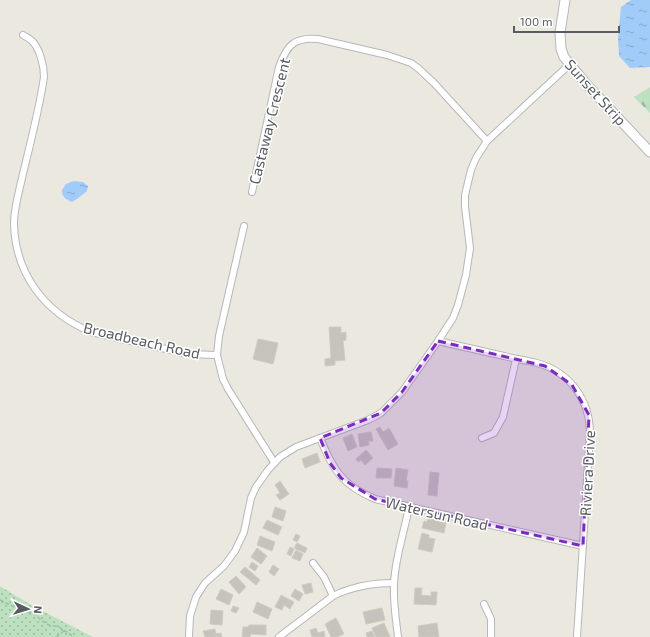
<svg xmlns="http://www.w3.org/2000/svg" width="650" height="637" viewBox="0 0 650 637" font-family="'Exo 2',sans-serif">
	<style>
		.green { fill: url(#green-dots) }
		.forest { fill: url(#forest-firs) }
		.water { fill: url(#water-ripples) }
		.building { fill: #c6c3bd; stroke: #cfcbbe }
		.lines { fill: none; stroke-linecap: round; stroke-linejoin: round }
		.street-casing { stroke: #b5b7bc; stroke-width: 8 }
		.secondary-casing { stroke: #b5b8be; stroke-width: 11 }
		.path { stroke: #97c1a7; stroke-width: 1.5; stroke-dasharray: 4 2; stroke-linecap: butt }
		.street { stroke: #fff; stroke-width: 6 }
		.secondary { stroke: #fff; stroke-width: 9 }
		.marked { fill: #7b2cbf; fill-opacity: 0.2; stroke: #7b2cbf; stroke-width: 3; stroke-dasharray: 8 5; stroke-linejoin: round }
		.labels { text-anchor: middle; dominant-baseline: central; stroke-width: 3; stroke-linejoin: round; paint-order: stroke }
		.street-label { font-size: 15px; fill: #585b60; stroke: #fff }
	</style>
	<defs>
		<pattern id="green-dots" width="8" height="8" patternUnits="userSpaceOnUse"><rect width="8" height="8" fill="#bde1c0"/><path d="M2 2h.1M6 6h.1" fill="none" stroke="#9cb99f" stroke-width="1.8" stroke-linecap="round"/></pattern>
		<pattern id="forest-firs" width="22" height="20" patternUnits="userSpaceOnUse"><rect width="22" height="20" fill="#bde1c0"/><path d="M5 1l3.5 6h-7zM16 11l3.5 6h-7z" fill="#9cb99f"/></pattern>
		<pattern id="water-ripples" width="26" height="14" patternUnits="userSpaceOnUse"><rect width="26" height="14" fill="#a1cbf9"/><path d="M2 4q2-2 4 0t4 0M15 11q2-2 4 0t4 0" fill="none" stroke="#86a8cd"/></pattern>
	</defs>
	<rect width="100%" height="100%" fill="#ebe9df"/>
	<path class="green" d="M0,586L31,605L93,637H0Z"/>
	<path class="forest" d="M650,87V113L634,97Z"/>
	<g class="water">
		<path d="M631,0H650V67L630,68L619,56L618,38L621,7Z"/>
		<path d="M74,181L83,182L88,186L87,191L77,199L72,202C65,199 62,197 62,190L66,184Z"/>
	</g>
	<g class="building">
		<path d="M329,327H341V333L346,332V340L343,341L345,360L335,361V365L325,366V359L331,358Z"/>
		<path d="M258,339L278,343L273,364L253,359Z"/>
		<path d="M380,427L383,432L389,428L398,444L388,450L376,429Z"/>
		<path d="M371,432L373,441H368L369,445L360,447L358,434Z"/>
		<path d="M352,434L357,447L348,451L343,438Z"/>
		<path d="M366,450L373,458L365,465L361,460L358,462L356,459Z"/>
		<path d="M317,453L320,462L305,468L302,459Z"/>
		<path d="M377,468L392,469L391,478H376Z"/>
		<path d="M396,468L408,470L406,481H408L407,488L394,486Z"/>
		<path d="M430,472L439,473L437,496L428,495Z"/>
		<path d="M280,481L289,494L280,500L276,495L280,493L275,485Z"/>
		<path d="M275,507L286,511L283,521L272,517Z"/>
		<path d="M428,518L446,523L444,533L422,528L424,521L427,522Z"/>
		<path d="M267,520L282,527L278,535L263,528Z"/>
		<path d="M422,533L429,535V538L435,539L432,552L418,549Z"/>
		<path d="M296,534L300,536L297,542L293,540Z"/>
		<path d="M260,536L275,542L272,551L257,545Z"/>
		<path d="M297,543L307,548L305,553L294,548Z"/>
		<path d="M290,547L294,549L291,556L287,554Z"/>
		<path d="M257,548L267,556L261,564L251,557Z"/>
		<path d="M296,550L303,554L300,561L292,558Z"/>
		<path d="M252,562L258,566L255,571L249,567Z"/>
		<path d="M273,565L279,569L274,576L269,572Z"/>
		<path d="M245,567L260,580L256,585L240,572Z"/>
		<path d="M236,576L246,587L239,594L229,582Z"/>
		<path d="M311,583L313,592L305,594L302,585Z"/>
		<path d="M415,588H422L421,595L431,596V592H437L436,605L414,604Z"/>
		<path d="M221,589L233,595L229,605L216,599Z"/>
		<path d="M295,589L303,594L299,601L291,596Z"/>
		<path d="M281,595L294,602L290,609L284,605L282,610L275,607Z"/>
		<path d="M257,602L272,609L268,619L253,612Z"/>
		<path d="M233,606L239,608L236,613L231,611Z"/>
		<path d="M382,608L385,620L366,624L363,612Z"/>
		<path d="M211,610L223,611L222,625L210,624Z"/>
		<path d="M336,618L344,634L337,637H331L325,624Z"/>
		<path d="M384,623L390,637H376L372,628Z"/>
		<path d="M437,623L439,637H419L418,626Z"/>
		<path d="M249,625H266V635L251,634L250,637H242L243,627H248Z"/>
		<path d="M316,628L318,633L324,631L325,637H312L310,630Z"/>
		<path d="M215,629L216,634L221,633L222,637H205L203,631Z"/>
		<path d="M372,631L375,637H367L366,633Z"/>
	</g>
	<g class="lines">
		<defs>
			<g id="street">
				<path d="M23,35C26,37 29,38 31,40C40,48 44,66 44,77C39,111 30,144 22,178C19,192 14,208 14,223C15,274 45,313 91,332L188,354L217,355L223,379L228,389L274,462"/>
				<path d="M252,192L279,67C287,45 294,37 318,39L387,55L411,63L419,69L434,83L487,141"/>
				<path d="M438,341C460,346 482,351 504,356C515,359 526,360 537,363C570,372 590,400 590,434L577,637"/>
				<path d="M217,355L219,336L244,226"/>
				<path d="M320,438C333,470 342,485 375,499L583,546"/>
				<path d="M482,438L494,433L503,417L516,359"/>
				<path d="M313,563L324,577L333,596"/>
				<path d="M484,604L491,619V637"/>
				<path d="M189,637L190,616L196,597L205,583L224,566L235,551L244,532L251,498L256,487L268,470L280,457L296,447L368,420L381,413L402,392L438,341L453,318L458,305L466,275L470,248L465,207V195L471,170L476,158L487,141L569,65"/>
				<path d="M279,637L333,596C353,586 372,583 394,583"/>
				<path d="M398,637C396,619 393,602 394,584C395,558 404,533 409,507"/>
			</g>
			<path id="secondary" d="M565,0L560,33L561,49L564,57L588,86L650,152"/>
		</defs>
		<use href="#street" class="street-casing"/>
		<use href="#secondary" class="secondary-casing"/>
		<g class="path">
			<path d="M0,600L22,611L34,613L42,621L49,625L59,627L74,637"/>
			<path d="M56,637L64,631"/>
		</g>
		<use href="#street" class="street"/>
		<use href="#secondary" class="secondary"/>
	</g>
	<path class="marked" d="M438,341L545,366L572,385L589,415L583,546L375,499L341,478L330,463L320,438L381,413L402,392Z"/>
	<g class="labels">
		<g class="street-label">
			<text transform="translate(596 92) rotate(48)">Sunset Strip</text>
			<text transform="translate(269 121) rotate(-76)">Castaway Crescent</text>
			<text transform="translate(142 340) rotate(13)">Broadbeach Road</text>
			<text transform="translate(587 473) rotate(-87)">Riviera Drive</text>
			<text transform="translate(437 513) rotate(13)">Watersun Road</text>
		</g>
	</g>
	<g transform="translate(28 609) rotate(94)" stroke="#ffffff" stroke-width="3" paint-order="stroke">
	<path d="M0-3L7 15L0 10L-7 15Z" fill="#585b60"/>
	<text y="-6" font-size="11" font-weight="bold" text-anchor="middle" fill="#585b60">N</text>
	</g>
	<path d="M514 26v6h105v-6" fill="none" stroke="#585b60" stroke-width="2"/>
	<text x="520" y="26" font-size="12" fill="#585b60" stroke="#ffffff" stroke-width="3" paint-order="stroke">100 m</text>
</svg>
